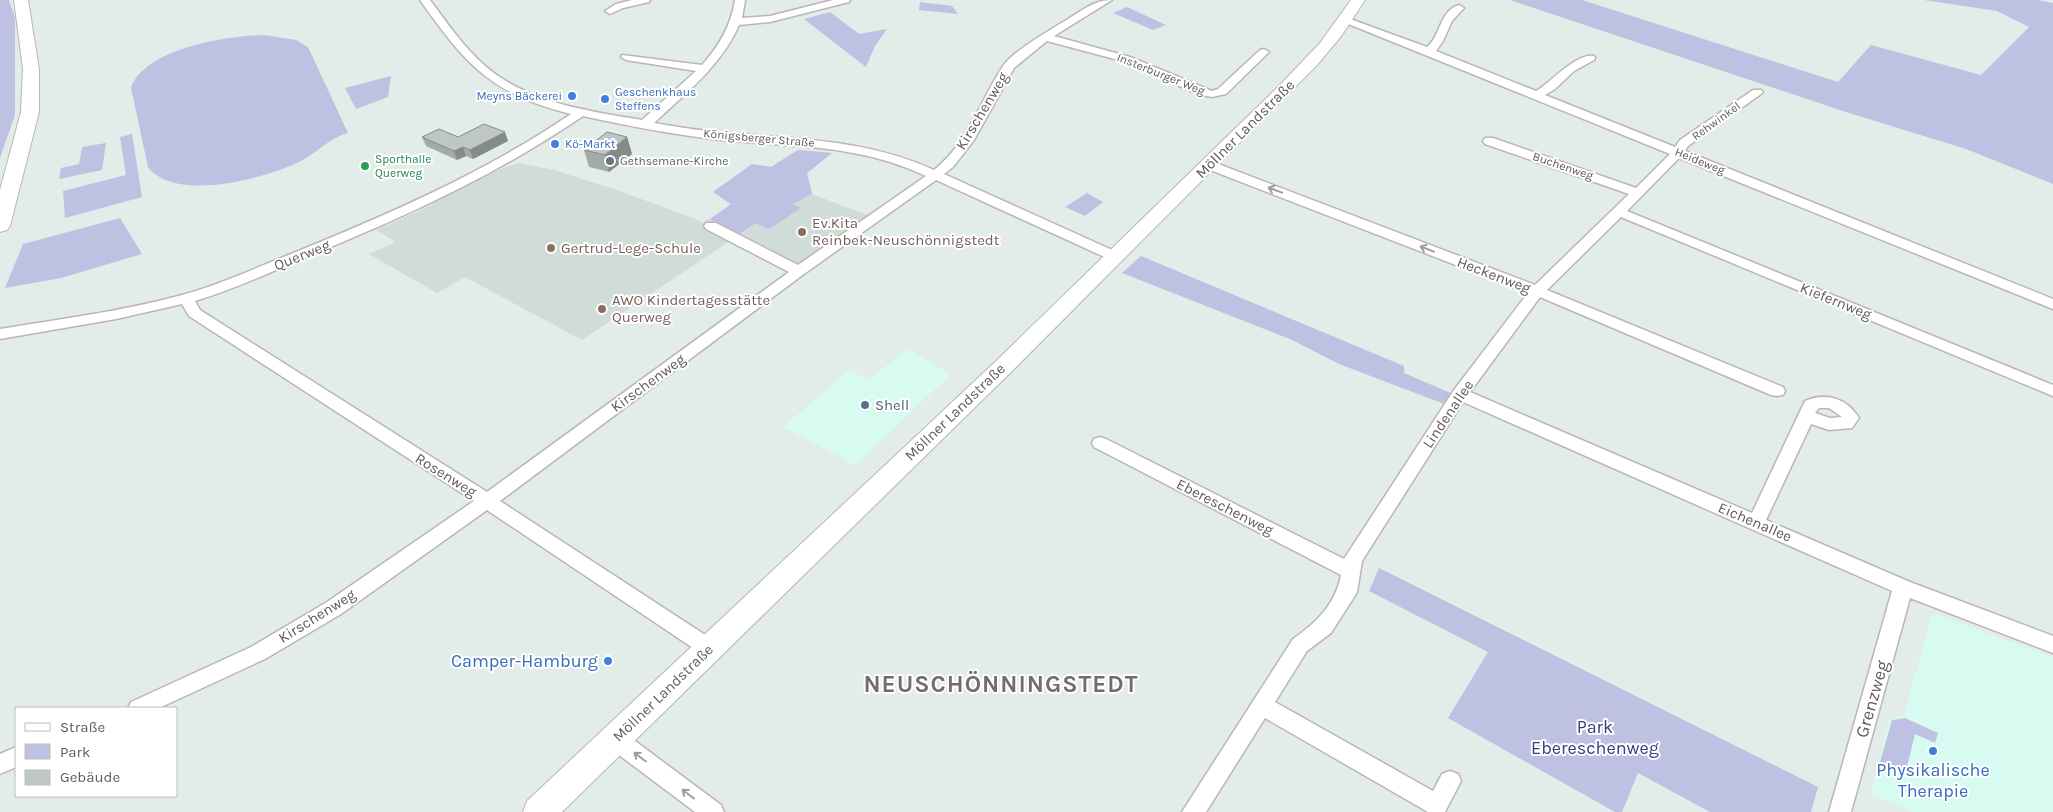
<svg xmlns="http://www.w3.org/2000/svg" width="2053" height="812" viewBox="0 0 2053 812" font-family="Karla,sans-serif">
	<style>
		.commercial { fill: #d8fbf1 }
		.education { fill: #d0dcd8 }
		.green { fill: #bfc1e3 }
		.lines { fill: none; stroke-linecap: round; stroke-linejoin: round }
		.minor-casing { stroke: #bcb4b8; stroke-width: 3 }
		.secondary-casing { stroke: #bcb4b7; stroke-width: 2 }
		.minor { fill: #fff; fill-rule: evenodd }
		.secondary { fill: #fff; fill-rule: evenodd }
		.wall { fill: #a3aba9 }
		.shaded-wall { fill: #858b89 }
		.building { fill: #bec7c4; stroke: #858b89 }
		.oneway { stroke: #a19c9e }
		.shop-dot { fill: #3f7fe0; stroke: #fff; stroke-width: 2 }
		.worship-dot { fill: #6b7280; stroke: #fff; stroke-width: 2 }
		.leisure-dot { fill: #2e9e5b; stroke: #fff; stroke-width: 2 }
		.education-dot { fill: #8d6e63; stroke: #fff; stroke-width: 2 }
		.service-dot { fill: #5c6f8a; stroke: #fff; stroke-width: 2 }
		.labels { text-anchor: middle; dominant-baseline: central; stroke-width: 4; stroke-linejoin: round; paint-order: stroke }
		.far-street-label { font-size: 12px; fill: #625a5e; stroke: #fff }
		.far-shop-label { font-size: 12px; fill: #366cbe; stroke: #fff; text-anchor: start }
		.far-leisure-label { font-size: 12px; fill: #27864d; stroke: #fff; text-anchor: start }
		.far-worship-label { font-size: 12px; fill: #5b616d; stroke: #fff; text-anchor: start }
		.street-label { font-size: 15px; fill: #625a5e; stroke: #fff }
		.education-label { font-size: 15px; fill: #785e54; stroke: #fff; text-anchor: start }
		.service-label { font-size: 15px; fill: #4e5e75; stroke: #fff; text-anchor: start }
		.near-shop-label { font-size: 18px; fill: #366cbe; stroke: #fff; text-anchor: end }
		.near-street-label { font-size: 18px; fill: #625a5e; stroke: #fff }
		.near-park-label { font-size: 18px; fill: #393982; stroke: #fff }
		.near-district-label { font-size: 24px; font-weight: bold; letter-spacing: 1px; fill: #746b70; stroke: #fff }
	</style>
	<rect width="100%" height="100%" fill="#e2ece9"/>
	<g class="commercial">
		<path d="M908,348L950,375L855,465L783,427L849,370L869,380Z"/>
		<path d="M1932,615H1938L2053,657V812H1911L1871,794L1889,719L1904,715Z"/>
	</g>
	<g class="education">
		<path d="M798,150L832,153L807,173L812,194L872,217L799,268L704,220L710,219L731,205L713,192L752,164L771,167Z"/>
		<path d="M519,163L554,170L617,190L698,220L734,238L582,340L465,277L437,293L369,254L396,242L376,230L417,212L495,171Z"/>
	</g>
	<g class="green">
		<path d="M0,0H9L15,18V115L0,158Z"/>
		<path d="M1510,0H1582L1838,82L1871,45L1981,75L2029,27L1997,11L1924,0H2037L2053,3V184L1966,149L1849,113Z"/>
		<path d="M920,2L952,6L958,14L919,10Z"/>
		<path d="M1127,7L1166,25L1153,30L1113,13Z"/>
		<path d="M830,12L859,34L887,29L875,46L866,67L804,19Z"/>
		<path d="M264,35L296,40L308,47L348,133C329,138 317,153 299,162C266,178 175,203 148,167L131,88C145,48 228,36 264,35Z"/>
		<path d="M391,76L388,97L356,109L345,88Z"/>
		<path d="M132,134L142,197L65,218L63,191L126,175L120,137Z"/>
		<path d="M106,143L102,170L59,179L61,168L79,164L82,147Z"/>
		<path d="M798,150L832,153L807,173L812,194L793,204L801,208L769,229L756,223L739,234L710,219L731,204L713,192L752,164L771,167Z"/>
		<path d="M1087,193L1103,202L1085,216L1065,207Z"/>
		<path d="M120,218L142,254L61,278L5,288L23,244Z"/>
		<path d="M1141,256L1404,366V373L1453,394L1447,405L1339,364L1292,340L1122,273Z"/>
		<path d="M1379,568L1818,787L1811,812H1710L1638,773L1622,812H1615L1448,718L1488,652L1369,591Z"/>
		<path d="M1905,718L1938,733L1935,743L1915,734L1905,775L1880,762L1892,720Z"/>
	</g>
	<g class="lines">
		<defs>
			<g id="minor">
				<path d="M420,0H430C447,23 463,46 484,65C527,103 588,111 642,120L696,71L626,60L621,57L622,55L702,65C719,46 731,26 735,0H745L742,18L770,16L833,0H850L849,2L770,22L739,25C721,66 686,93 654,123C682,128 711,132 740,134C809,140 870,141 934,170C968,143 980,101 1003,66C1013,51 1052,29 1068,19C1083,10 1094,0 1112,0L1054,36L1130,57L1212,91L1218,89L1260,50L1264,49L1269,52L1226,94L1212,97L1200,95L1122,61L1047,41L1014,68L974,140L953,167L944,174L1121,254L1123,257L1121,260H1111L936,180L804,274L500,501L716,642L719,648L716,654L709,656L702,654L487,510L341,614L265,659L159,708H128L131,702L251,647L327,602L474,501L189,316L182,304L116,319L0,339V329C61,319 123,311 182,295C220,285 255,268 291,254C389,214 484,173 571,114C491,94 466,65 420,0ZM583,116C629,126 675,135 722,140C794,147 858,144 926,176L798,265L716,223H706L704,226L706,229L789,272L487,492L200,310L195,301C232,290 266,274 302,259C400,219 495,176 583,116Z"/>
				<path d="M632,0H650L649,2L623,8L610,14L605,11L616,4Z"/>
				<path d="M1459,5L1464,8L1452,21L1443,41L1436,51L1536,91C1550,83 1577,52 1594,56L1595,58L1594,60L1574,71L1555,89L1545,95L1675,147L1680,140L1753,90H1761L1763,92L1761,94L1688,146L1685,151L2053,299V309L1679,158L1627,211L2053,385V396L1621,217L1547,290L1783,387L1785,391L1783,395L1777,396L1771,395L1540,297L1470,392L1752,513L1805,401C1826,392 1847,398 1859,418L1852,428L1829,430L1811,424L1766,520L1910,582L2053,636V653L1910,598L1851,812H1829L1892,591L1463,402L1362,561L1357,592L1354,597L1331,633L1307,651L1275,702L1433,791L1442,774L1450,771L1458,774L1461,781L1445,812H1428L1265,718L1206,812H1182L1293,639C1317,622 1335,605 1341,575L1094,447L1092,443L1094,439L1100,437L1106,439L1344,559L1454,390L1528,293L1205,168L1203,165L1205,162H1213L1535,285L1629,194L1485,144L1483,141L1485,138H1493L1636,188L1670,154L1341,21L1346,18L1350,19L1427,47C1441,36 1439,11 1459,5ZM1819,408H1829L1842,417L1830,418L1815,413Z"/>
				<path d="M615,729L623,732L721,805L724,812H695L607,746L604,739L607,732Z"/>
				<path d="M16,747V767L0,774V754Z"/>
			</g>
			<g id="secondary">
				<path d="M14,0H28L39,69V112L10,226L7,230L0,232V190L21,112L23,69Z"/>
				<path d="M1351,0H1365L1342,35L1318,64L1010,373L562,812H523L527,801L994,363L1281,84L1320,43Z"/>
			</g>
		</defs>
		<use href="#minor" class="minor-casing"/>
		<use href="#secondary" class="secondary-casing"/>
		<use href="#minor" class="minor"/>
		<use href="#secondary" class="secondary"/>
	</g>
	<g class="wall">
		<path d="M422,137L508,141L473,159L466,156L457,160L426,146Z"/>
		<path d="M627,137L632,154L609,172L589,167L584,150Z"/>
	</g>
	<g class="shaded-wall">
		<path d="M505,132L508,141L473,159L470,150Z"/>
		<path d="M627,137L632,154L609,172L605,155Z"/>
		<path d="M463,147L466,156L457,160L454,151Z"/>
	</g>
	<g class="building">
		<path d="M484,124L505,132L470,150L463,147L454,151L422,137L439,129L458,137Z"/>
		<path d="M607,132L627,137L605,155L584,150Z"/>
	</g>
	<defs><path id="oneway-shaft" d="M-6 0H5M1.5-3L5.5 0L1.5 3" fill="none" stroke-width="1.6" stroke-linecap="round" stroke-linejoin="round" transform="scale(1.25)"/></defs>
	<g class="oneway">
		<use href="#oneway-shaft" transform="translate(1275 190) rotate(-159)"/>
		<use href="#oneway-shaft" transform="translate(1427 249) rotate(-159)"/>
		<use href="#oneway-shaft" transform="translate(640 757) rotate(-143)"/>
		<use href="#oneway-shaft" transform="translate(688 794) rotate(-143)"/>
	</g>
	<g class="shop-dot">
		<circle cx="572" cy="96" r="5"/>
		<circle cx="605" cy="99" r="5"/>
		<circle cx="555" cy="144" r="5"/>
		<circle cx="608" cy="661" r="5"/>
		<circle cx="1933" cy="751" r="5"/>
	</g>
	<circle class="worship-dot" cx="610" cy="161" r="5"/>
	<circle class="leisure-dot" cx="365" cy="166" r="5"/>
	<g class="education-dot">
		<circle cx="802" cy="232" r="5"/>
		<circle cx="551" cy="248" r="5"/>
		<circle cx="602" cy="309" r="5"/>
	</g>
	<circle class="service-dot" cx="865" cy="405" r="5"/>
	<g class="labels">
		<g class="far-street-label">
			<text transform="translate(1161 74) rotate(22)">Insterburger Weg</text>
			<text transform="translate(1716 121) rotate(-36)">Rehwinkel</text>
			<text transform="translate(759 138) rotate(5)">Königsberger Straße</text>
			<text transform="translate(1700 161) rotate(22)">Heideweg</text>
			<text transform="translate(1563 166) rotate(19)">Buchenweg</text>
		</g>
		<g class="far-shop-label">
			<text x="615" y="92">Geschenkhaus<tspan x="615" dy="14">Steffens</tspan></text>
			<text x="562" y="96" text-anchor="end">Meyns Bäckerei</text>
			<text x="565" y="144">Kö-Markt</text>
		</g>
		<g class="far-leisure-label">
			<text x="375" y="159">Sporthalle<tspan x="375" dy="14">Querweg</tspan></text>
		</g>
		<g class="far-worship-label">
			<text x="620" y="161">Gethsemane-Kirche</text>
		</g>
		<g class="street-label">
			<text transform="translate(982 111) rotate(-59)">Kirschenweg</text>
			<text transform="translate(1245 129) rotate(-45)">Möllner Landstraße</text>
			<text transform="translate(302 255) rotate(-22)">Querweg</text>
			<text transform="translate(1494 275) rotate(21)">Heckenweg</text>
			<text transform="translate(1836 301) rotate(22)">Kiefernweg</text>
			<text transform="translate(648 383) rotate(-36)">Kirschenweg</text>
			<text transform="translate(955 412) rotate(-44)">Möllner Landstraße</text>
			<text transform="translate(1448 414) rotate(-56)">Lindenallee</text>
			<text transform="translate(446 475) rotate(32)">Rosenweg</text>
			<text transform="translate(1225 507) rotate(27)">Ebereschenweg</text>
			<text transform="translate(1755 522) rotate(23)">Eichenallee</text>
			<text transform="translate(317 616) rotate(-32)">Kirschenweg</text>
			<text transform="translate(663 693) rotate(-44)">Möllner Landstraße</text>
		</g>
		<g class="education-label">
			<text x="812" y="223">Ev.Kita<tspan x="812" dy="17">Reinbek-Neuschönnigstedt</tspan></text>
			<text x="561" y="248">Gertrud-Lege-Schule</text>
			<text x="612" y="300">AWO Kindertagesstätte<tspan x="612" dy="17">Querweg</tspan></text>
		</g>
		<g class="service-label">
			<text x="875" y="405">Shell</text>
		</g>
		<g class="near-shop-label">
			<text x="598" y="661">Camper-Hamburg</text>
			<text x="1933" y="770" text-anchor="middle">Physikalische<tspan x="1933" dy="21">Therapie</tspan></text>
		</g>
		<g class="near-street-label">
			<text transform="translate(1872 699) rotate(-74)">Grenzweg</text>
		</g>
		<g class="near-park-label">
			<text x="1595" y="727">Park<tspan x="1595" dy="21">Ebereschenweg</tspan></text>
		</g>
		<g class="near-district-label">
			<text x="1001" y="684">NEUSCHÖNNINGSTEDT</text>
		</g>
	</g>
	<rect x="15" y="707" width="162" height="90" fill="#ffffff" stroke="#c0bdbf"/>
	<rect x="25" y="723" width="25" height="8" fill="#ffffff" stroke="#c0bdbf"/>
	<text x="60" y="732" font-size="15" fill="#625a5e">Straße</text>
	<rect x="25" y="744" width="25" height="15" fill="#bfc1e3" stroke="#c0bdbf"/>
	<text x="60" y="757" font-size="15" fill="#625a5e">Park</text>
	<rect x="25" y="770" width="25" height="15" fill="#bec7c4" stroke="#c0bdbf"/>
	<text x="60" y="782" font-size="15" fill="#625a5e">Gebäude</text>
</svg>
